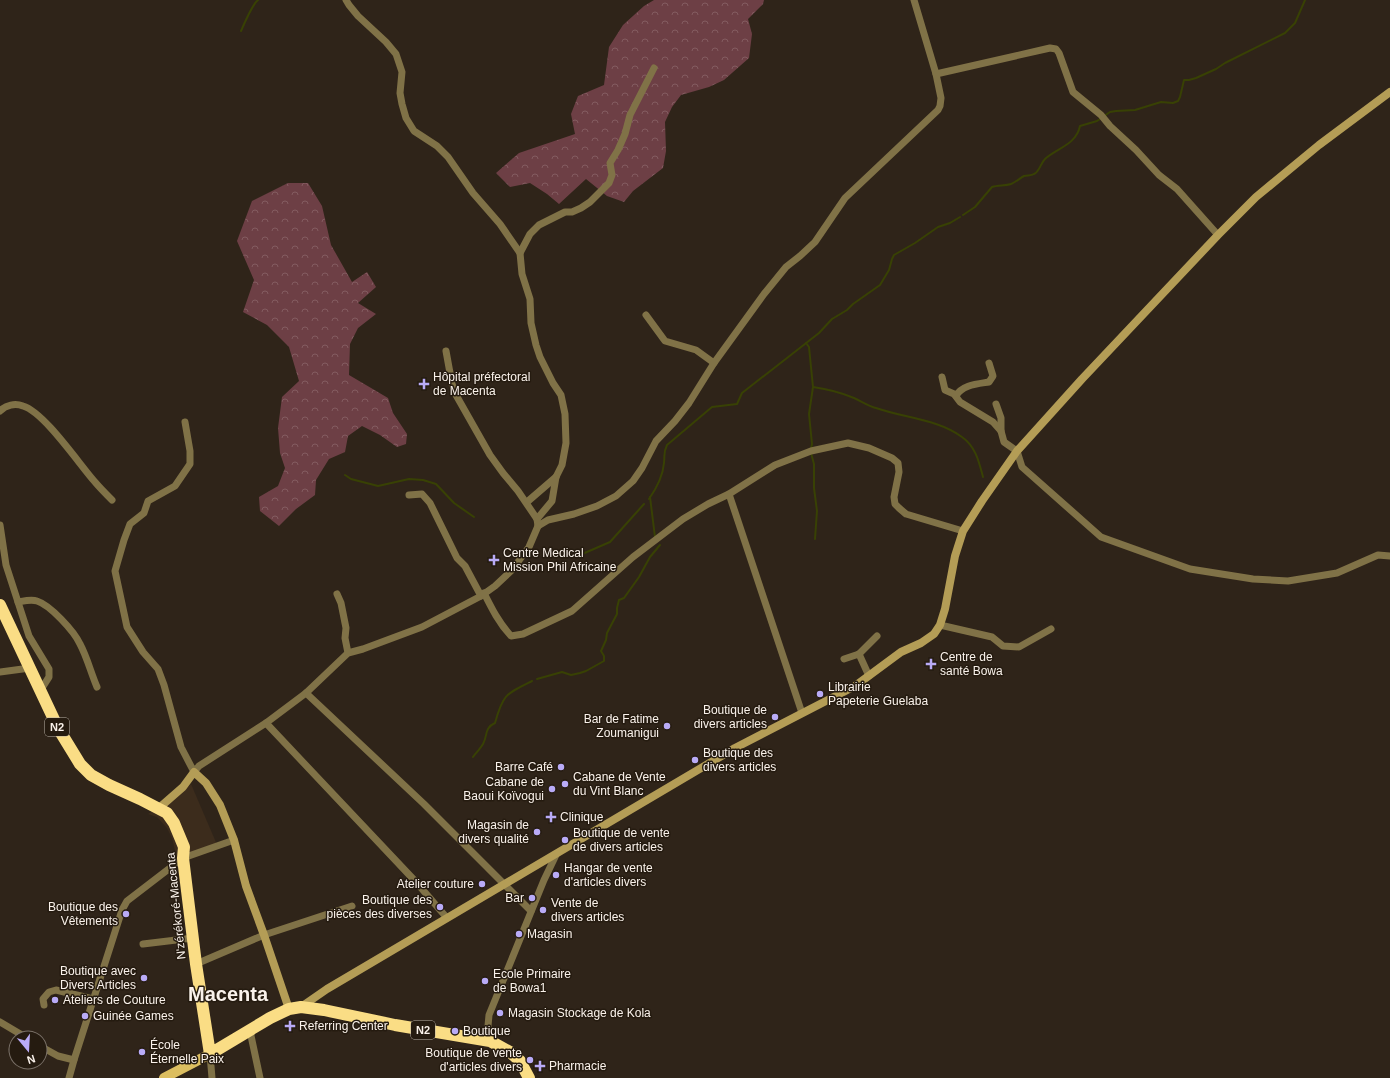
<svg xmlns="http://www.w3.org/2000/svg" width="1390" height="1078" viewBox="0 0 1390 1078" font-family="Helvetica,sans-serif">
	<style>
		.built { fill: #3c2c1c }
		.forest { fill: url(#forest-crowns) }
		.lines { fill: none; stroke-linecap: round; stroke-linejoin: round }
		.stream { stroke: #384104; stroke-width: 2 }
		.street { stroke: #807247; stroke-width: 7 }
		.secondary { stroke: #b49d56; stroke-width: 8 }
		.primary { stroke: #dcbe60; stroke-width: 10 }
		.highway { stroke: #fadd85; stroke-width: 12 }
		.poi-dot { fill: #b9abf7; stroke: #251b10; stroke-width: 1.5 }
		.labels { text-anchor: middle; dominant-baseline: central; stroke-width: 3; stroke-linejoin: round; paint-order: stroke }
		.shield { fill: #251b10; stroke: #bab2a9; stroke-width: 1 }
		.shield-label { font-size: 11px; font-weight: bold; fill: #faf2eb }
		.poi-label { font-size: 12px; fill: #faf2eb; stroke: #251b10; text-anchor: start }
		.street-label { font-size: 12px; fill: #faf2eb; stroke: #251b10 }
		.town-label { font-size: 20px; font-weight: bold; fill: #faf2eb; stroke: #251b10 }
	</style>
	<defs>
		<pattern id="forest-crowns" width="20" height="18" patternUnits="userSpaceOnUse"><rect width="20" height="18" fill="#6d3f45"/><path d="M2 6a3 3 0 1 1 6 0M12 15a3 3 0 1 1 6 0" fill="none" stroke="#835b60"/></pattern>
	</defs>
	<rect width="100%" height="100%" fill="#2f2419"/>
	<path class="built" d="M191,784L218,847L177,859L172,838L167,828L157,817L148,814L185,790Z"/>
	<g class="forest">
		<path d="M654,0H764L763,4L748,19L752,34L749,58L724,80L709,87L681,95L672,107L665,122L666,151L663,168L633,191L624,202L607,196L586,179L559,204L547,194L530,183L510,187L496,173L519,153L575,134L571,114L578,96L604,85L609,47L623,25L644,6Z"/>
		<path d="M288,183H308L322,206L331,245L352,282L367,272L376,287L358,303L376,314L358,328L350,344L349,375L388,398L393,413L407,434L406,444L397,447L380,435L362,426L348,436L345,452L329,459L316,480L315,495L296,509L279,526L260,511L259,497L278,486L285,468L280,453L278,428L282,397L299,381L289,347L267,325L243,312L254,280L237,241L252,201Z"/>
	</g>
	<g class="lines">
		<g class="stream">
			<path d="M241,31C244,24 253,4 258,0"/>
			<path d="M963,215L975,207L992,187C998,185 1005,186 1011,184C1016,182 1020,178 1024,176C1028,175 1031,176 1034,174C1040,171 1040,164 1045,159C1057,148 1076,145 1080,126L1097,121L1110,112L1116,111L1135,110L1161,102L1173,103L1178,101L1180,97L1184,80H1189L1196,78L1216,69L1225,63L1285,33L1295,23L1305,0"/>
			<path d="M806,343L809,347L813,387L809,414L812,444L811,449"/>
			<path d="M813,387C827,389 840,392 854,398C861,401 868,406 876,408C904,418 938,419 962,437C976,447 979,462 983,477"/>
			<path d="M811,453L814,464V488L817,511L815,539"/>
			<path d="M345,475L351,479L378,486L409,479L423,480L436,484L454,503L474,517"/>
			<path d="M650,497L655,537"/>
			<path d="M649,499C656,489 663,475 664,463C665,455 663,453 667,445L712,407L737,404L742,393L819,333L832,319L847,310L853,304L880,285L889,270L892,259L894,255L915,243L938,227L950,223L960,217"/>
			<path d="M580,555L610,542L644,504"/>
			<path d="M537,679L562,672L571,675L580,673L586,671L604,661V656L601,651L606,640L607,633L617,614V608L619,600L624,598L639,577L650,557L660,545"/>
			<path d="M473,757C476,753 480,749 483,744C488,735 484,728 495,723C503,694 506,694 532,681"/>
		</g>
		<g class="street">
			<path d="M346,0L349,5L358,16L386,42L396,54L402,72L400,93L402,104L406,118L414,131L437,146L448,157L473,193L500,224L520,253L522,274L530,299L531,323L536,345L540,357L553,383L561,395L565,414L566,443L562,465L556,477L552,501L537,519"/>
			<path d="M936,74L1050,48L1056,49L1059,53L1073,92L1101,115L1110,126L1136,150L1159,175L1177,189L1218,235"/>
			<path d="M520,253L530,234L539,225L565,212H572L581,208L590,202L609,183L612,175L610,163L618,150L625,134L630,115L654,68"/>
			<path d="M646,315L665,341L696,350L714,363"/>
			<path d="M942,377L945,390L954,394L960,402L993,422L1001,431L1004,442L1017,451L1022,467L1101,537L1190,569L1253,579L1288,581L1337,573L1378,555L1390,556"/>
			<path d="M956,396C962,385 977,384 989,382L993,376L989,363"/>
			<path d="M996,404L1001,418V431"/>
			<path d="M0,411C6,405 15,403 23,406C44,412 79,464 95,482C100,488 106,494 112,500"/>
			<path d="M185,422L190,451V464L175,486L148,501L144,513L130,524L124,540L115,571L127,627L143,652L158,669L164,685L181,747L194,772L199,766L266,723L306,693L348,653L363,649L422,627L481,596L495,586L512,570L529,547L538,526L537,519L518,491L503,473L490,455L456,395L452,384L446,351"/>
			<path d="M729,494L802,713"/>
			<path d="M409,495L422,494L430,503L457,558L465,566L481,596"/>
			<path d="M527,502L556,477"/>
			<path d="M0,525L6,565L29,636L49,669V677L40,691"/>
			<path d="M538,526L548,520L574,514L597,506L616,496L633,481L642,468L656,441L675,421L689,403L714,363L764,294L786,267L800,256L815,242L845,198L938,110L940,106L941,98L936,74L914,0"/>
			<path d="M484,593C492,609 499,623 511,636L523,634L572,611L633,557L683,519L708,504L729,494L775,465L811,451L848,443L869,448L892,458L898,463L899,472L894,497L895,504L899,508L906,514L963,531"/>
			<path d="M337,594L341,603L346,628L345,638L348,653"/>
			<path d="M18,602C24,601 31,599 37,601C50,605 74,631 80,644C87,657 91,673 97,687"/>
			<path d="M940,625L992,637L1003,646L1019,647L1051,629"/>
			<path d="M859,654L869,676"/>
			<path d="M844,659L859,654L877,636"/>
			<path d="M0,672L30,668"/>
			<path d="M306,693L424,804L531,911"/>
			<path d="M266,723L416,882L447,918"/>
			<path d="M143,944L193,938"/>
			<path d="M196,964L264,935L352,906"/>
			<path d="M44,1005L43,999L49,992L56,990L93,999"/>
			<path d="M0,1022L27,1038"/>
			<path d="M250,1031L260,1078"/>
			<path d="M490,1041L488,1026L489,1015L544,880L556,855"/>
			<path d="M40,1046L58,1056L74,1060"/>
			<path d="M210,1054L212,1078"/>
			<path d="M69,1078L74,1060L122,910L127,901L183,858L234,840"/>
		</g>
		<g class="secondary">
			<path d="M159,808L183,787L194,772L206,783L220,805L234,840L246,886L264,935L289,1009"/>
			<path d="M301,1007L327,989L735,748L855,686L901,652L921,643L934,634L940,625L945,609L955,556L963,531L982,501L1017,451L1082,379L1218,235L1256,197L1319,145L1390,92"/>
		</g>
		<path class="primary" d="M164,1078L210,1054"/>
		<path class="highway" d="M0,605L58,728L80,764L91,775L109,785L140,799L167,813L174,823L184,847L183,858L196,964L210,1054L270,1018L289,1009L301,1007L324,1010L395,1025L490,1041L510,1052L520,1061L529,1078"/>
	</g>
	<g class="poi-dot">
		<path d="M422 378h4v4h4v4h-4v4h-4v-4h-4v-4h4z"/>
		<path d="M492 554h4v4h4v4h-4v4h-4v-4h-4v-4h4z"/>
		<path d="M929 658h4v4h4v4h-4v4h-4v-4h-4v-4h4z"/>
		<circle cx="820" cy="694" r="4"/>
		<circle cx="775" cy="717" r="4"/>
		<circle cx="667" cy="726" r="4"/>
		<circle cx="695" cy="760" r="4"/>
		<circle cx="561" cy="767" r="4"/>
		<circle cx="565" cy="784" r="4"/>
		<circle cx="552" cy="789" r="4"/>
		<path d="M549 811h4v4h4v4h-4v4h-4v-4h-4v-4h4z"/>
		<circle cx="537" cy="832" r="4"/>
		<circle cx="565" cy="840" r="4"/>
		<circle cx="556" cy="875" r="4"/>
		<circle cx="482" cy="884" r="4"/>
		<circle cx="532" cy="898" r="4"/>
		<circle cx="440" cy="907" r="4"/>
		<circle cx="543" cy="910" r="4"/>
		<circle cx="126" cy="914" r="4"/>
		<circle cx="519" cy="934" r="4"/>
		<circle cx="144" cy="978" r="4"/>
		<circle cx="485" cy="981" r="4"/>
		<circle cx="55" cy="1000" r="4"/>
		<circle cx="500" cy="1013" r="4"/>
		<circle cx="85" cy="1016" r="4"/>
		<path d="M288 1020h4v4h4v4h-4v4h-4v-4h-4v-4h4z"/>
		<circle cx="455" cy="1031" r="4"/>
		<circle cx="142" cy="1052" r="4"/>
		<circle cx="530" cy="1060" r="4"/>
		<path d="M538 1060h4v4h4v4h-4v4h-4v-4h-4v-4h4z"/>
	</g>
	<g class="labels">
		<g class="shield">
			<rect x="45" y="718" width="24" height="18" rx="3"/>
			<rect x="411" y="1021" width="24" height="18" rx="3"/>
		</g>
		<g class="shield-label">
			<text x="57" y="727">N2</text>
			<text x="423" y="1030">N2</text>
		</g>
		<g class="poi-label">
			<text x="433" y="377">Hôpital préfectoral<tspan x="433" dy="14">de Macenta</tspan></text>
			<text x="503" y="553">Centre Medical<tspan x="503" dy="14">Mission Phil Africaine</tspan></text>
			<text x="940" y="657">Centre de<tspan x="940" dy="14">santé Bowa</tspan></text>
			<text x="828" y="687">Librairie<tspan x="828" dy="14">Papeterie Guelaba</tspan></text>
			<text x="767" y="710" text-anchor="end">Boutique de<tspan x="767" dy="14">divers articles</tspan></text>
			<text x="659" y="719" text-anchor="end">Bar de Fatime<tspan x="659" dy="14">Zoumanigui</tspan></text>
			<text x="703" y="753">Boutique des<tspan x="703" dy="14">divers articles</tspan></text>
			<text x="553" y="767" text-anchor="end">Barre Café</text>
			<text x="573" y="777">Cabane de Vente<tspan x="573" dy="14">du Vint Blanc</tspan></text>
			<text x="544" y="782" text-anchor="end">Cabane de<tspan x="544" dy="14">Baoui Koïvogui</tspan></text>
			<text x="560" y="817">Clinique</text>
			<text x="529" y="825" text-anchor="end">Magasin de<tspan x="529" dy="14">divers qualité</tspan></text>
			<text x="573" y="833">Boutique de vente<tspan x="573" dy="14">de divers articles</tspan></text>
			<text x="564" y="868">Hangar de vente<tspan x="564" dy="14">d'articles divers</tspan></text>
			<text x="474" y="884" text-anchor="end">Atelier couture</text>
			<text x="524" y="898" text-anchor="end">Bar</text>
			<text x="432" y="900" text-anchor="end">Boutique des<tspan x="432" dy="14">pièces des diverses</tspan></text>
			<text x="551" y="903">Vente de<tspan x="551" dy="14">divers articles</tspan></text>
			<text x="118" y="907" text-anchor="end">Boutique des<tspan x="118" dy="14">Vêtements</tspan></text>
			<text x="527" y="934">Magasin</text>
			<text x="136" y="971" text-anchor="end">Boutique avec<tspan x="136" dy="14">Divers Articles</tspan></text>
			<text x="493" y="974">Ecole Primaire<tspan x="493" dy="14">de Bowa1</tspan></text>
			<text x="63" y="1000">Ateliers de Couture</text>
			<text x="508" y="1013">Magasin Stockage de Kola</text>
			<text x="93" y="1016">Guinée Games</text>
			<text x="299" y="1026">Referring Center</text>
			<text x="463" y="1031">Boutique</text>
			<text x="150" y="1045">École<tspan x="150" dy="14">Éternelle Paix</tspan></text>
			<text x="522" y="1053" text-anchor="end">Boutique de vente<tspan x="522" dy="14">d'articles divers</tspan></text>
			<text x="549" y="1066">Pharmacie</text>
		</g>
		<g class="street-label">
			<text transform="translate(176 906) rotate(-96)">N'zérékoré-Macenta</text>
		</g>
		<g class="town-label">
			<text x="228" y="994">Macenta</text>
		</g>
	</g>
	<g transform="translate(28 1050) rotate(162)"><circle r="19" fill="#251b10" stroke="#7a7168"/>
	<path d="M0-3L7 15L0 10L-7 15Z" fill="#b9abf7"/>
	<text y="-6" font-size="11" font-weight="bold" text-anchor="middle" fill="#faf2eb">N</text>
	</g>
</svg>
